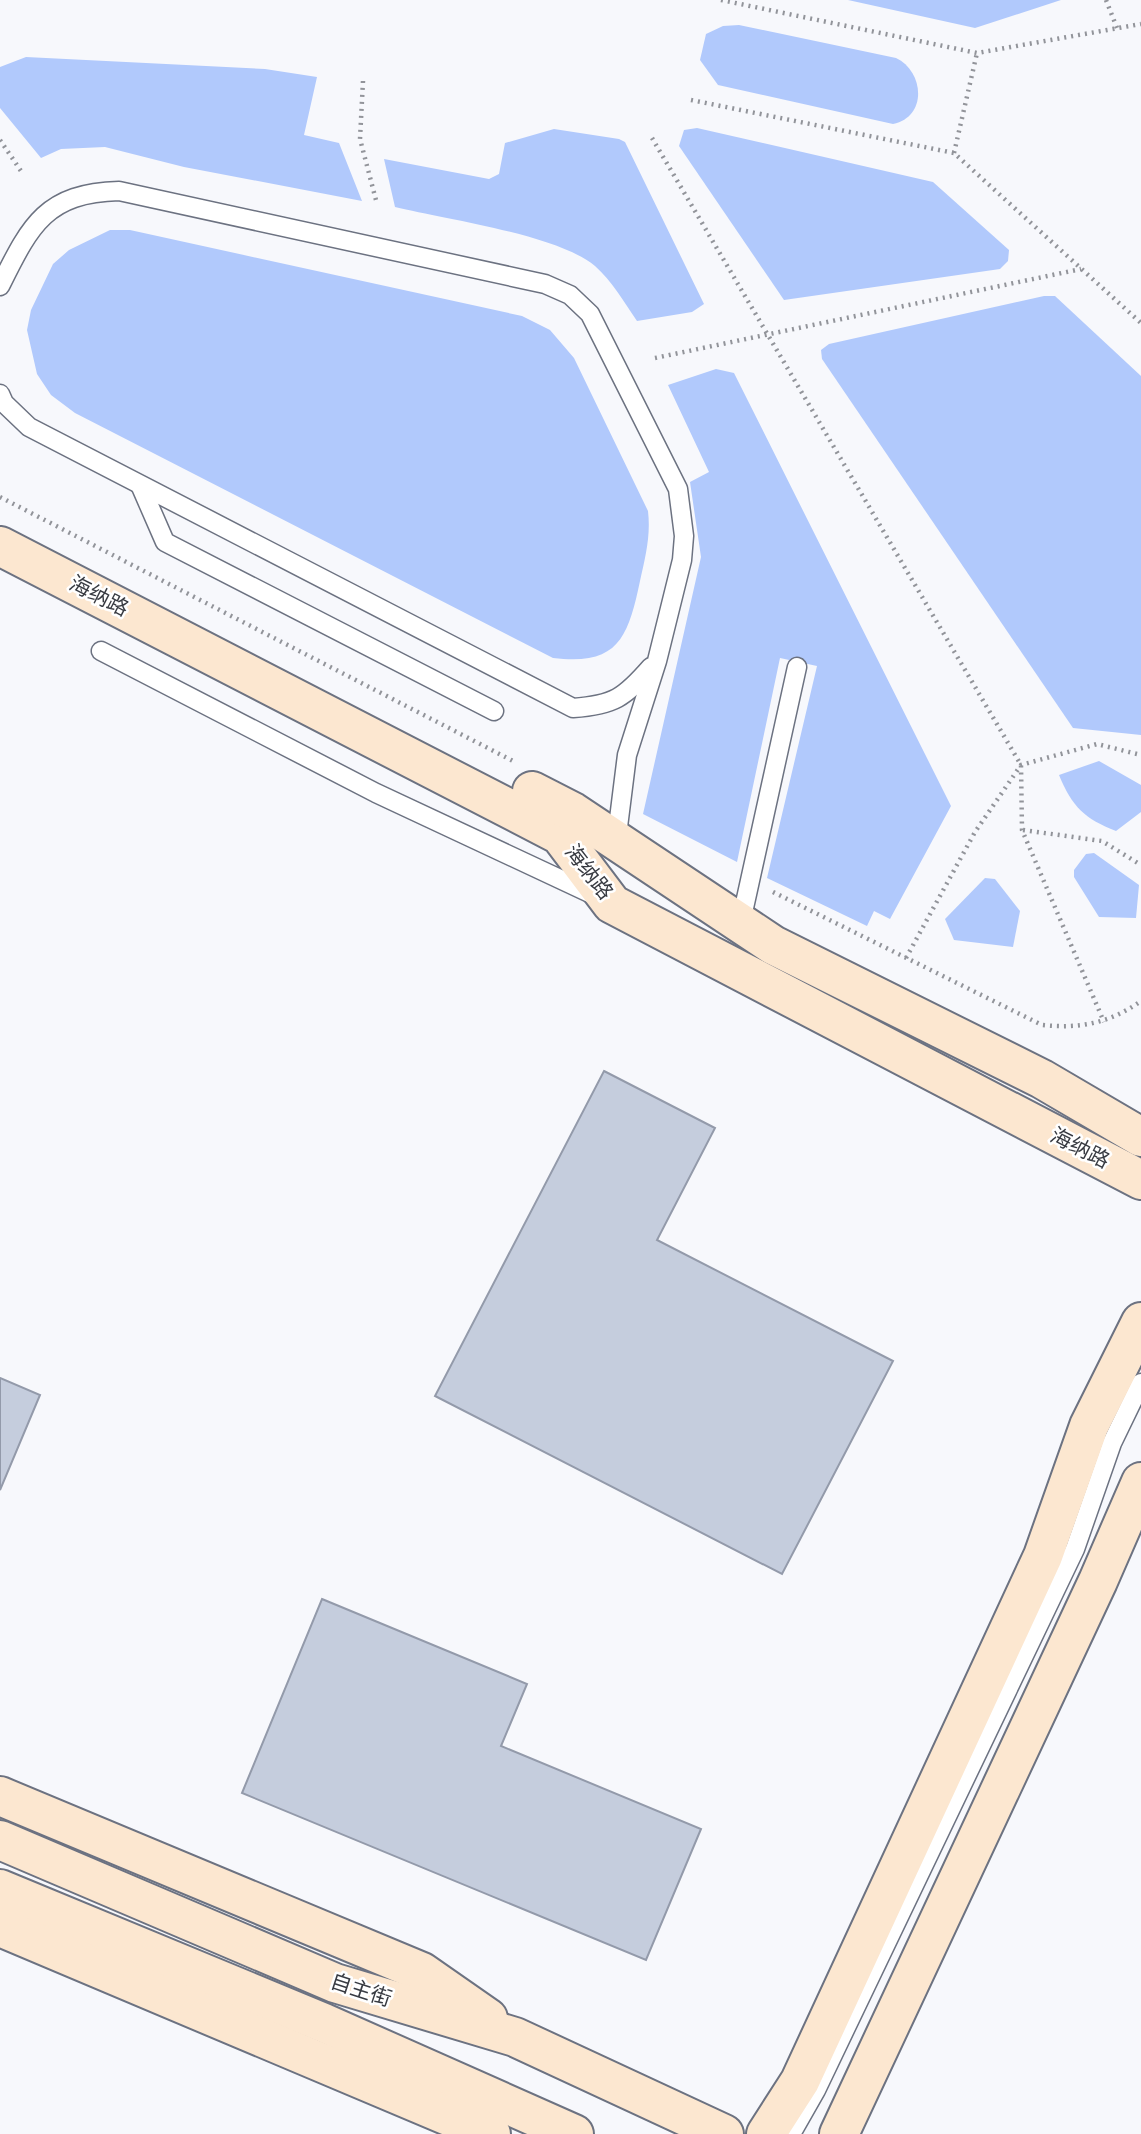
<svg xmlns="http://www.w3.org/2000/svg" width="1141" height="2134" viewBox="0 0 1141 2134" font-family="'Times New Roman','Noto Sans SC',serif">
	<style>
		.green { fill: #b1c9fc }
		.building { fill: #c5cddd; stroke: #939aaa; stroke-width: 2 }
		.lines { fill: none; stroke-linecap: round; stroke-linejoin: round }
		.lane-casing { stroke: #6c7281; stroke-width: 21 }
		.secondary-casing { stroke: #6c7281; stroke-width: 42 }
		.path { stroke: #92949a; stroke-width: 4.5; stroke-dasharray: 2 5; stroke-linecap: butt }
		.lane { stroke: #fff; stroke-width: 18 }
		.secondary { stroke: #fce7d0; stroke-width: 38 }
		.labels { text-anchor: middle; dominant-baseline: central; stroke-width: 5; stroke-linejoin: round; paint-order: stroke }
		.street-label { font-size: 21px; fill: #383b42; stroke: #fff }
	</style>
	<rect width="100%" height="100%" fill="#f7f8fc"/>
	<g class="green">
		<path d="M848,0H1061L975,28Z"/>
		<path d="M739,25L896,58C924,71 928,117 893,124L718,85L700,60L706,34L723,26Z"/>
		<path d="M26,57L265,69L317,77L304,135L339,143L362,201L184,167L105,147L61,149L41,158L0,108V67Z"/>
		<path d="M697,128L933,182L1009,250L1008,261L1000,269L784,300L679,146L684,130Z"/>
		<path d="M554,129L619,139L625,142L704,304L692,312L637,321C624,302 612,281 595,266C558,235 445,219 395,207L384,159L489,179L499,174L505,143Z"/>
		<path d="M110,230H130L522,316L550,330L574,358L648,511C651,536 645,558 640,581C628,638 618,666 553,658L75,413L51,395L37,374L27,330L31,310L53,264L69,250Z"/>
		<path d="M1044,296H1055L1141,376V735L1073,728L822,359L821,350L829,344Z"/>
		<path d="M716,369L734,373L951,806L890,919L874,911L867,926L767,878L817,666L780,658L737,862L643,814L701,557L690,482L709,472L668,385Z"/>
		<path d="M1099,761L1141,785V812L1116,831C1085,819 1072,807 1059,775Z"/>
		<path d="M1094,853L1139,885L1136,918L1099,917L1074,877V870L1086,854Z"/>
		<path d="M985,878L995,879L1020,911L1013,947L954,940L945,919Z"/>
	</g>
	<g class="building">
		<path d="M604,1071L715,1128L657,1240L893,1361L782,1574L435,1396Z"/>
		<path d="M0,1378L40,1395L0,1490Z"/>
		<path d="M322,1599L527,1684L501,1746L701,1829L646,1960L242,1793Z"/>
	</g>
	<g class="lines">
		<defs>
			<g id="lane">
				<path d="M0,286C30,226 45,193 119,191L545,284L570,295L590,314L678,489L684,536L682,560L657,661L627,755L616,843"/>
				<path d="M0,394L4,403L29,427L573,708C614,705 624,698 651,667"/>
				<path d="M141,487L165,542L494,711"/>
				<path d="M101,651L376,793L594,895"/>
				<path d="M740,926L797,667"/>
				<path d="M791,2134L816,2090L1075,1549L1112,1443L1141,1383"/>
			</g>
			<g id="secondary">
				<path d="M0,546L560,835L612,904L1141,1180"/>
				<path d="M532,791L573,812L773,945L1042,1079L1141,1137"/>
				<path d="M0,1796L422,1972L488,2018"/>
				<path d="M0,1840L335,1983L515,2037L724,2134"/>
				<path d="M0,1889L324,2023L574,2134"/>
				<path d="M0,1927L491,2134"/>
				<path d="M766,2134L800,2081L1043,1556L1089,1426L1141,1322"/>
				<path d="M839,2134L1098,1581L1141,1482"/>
			</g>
		</defs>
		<use href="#lane" class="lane-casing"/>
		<use href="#secondary" class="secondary-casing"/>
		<g class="path">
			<path d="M721,0L977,53L1141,24"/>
			<path d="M1106,0L1117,28"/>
			<path d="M363,81L360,139L377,204"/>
			<path d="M691,100L954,153L1141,323"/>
			<path d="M652,138L1021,765L1022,830L1104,1022"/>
			<path d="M0,140L21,171"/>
			<path d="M954,153L977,53"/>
			<path d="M655,358L1081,269"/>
			<path d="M0,497L515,762"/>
			<path d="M1023,830L1102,841L1141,865"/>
			<path d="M773,892L1042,1025C1080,1029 1110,1023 1141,1001"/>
			<path d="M906,958L975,832L1021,765L1097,744L1141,755"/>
		</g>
		<use href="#lane" class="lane"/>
		<use href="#secondary" class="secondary"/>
	</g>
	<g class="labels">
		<g class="street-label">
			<text transform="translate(99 596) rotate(27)">海纳路</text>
			<text transform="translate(589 872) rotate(52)">海纳路</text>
			<text transform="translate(1080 1148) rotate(27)">海纳路</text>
			<text transform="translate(361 1990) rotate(18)">自主街</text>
		</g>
	</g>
</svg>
